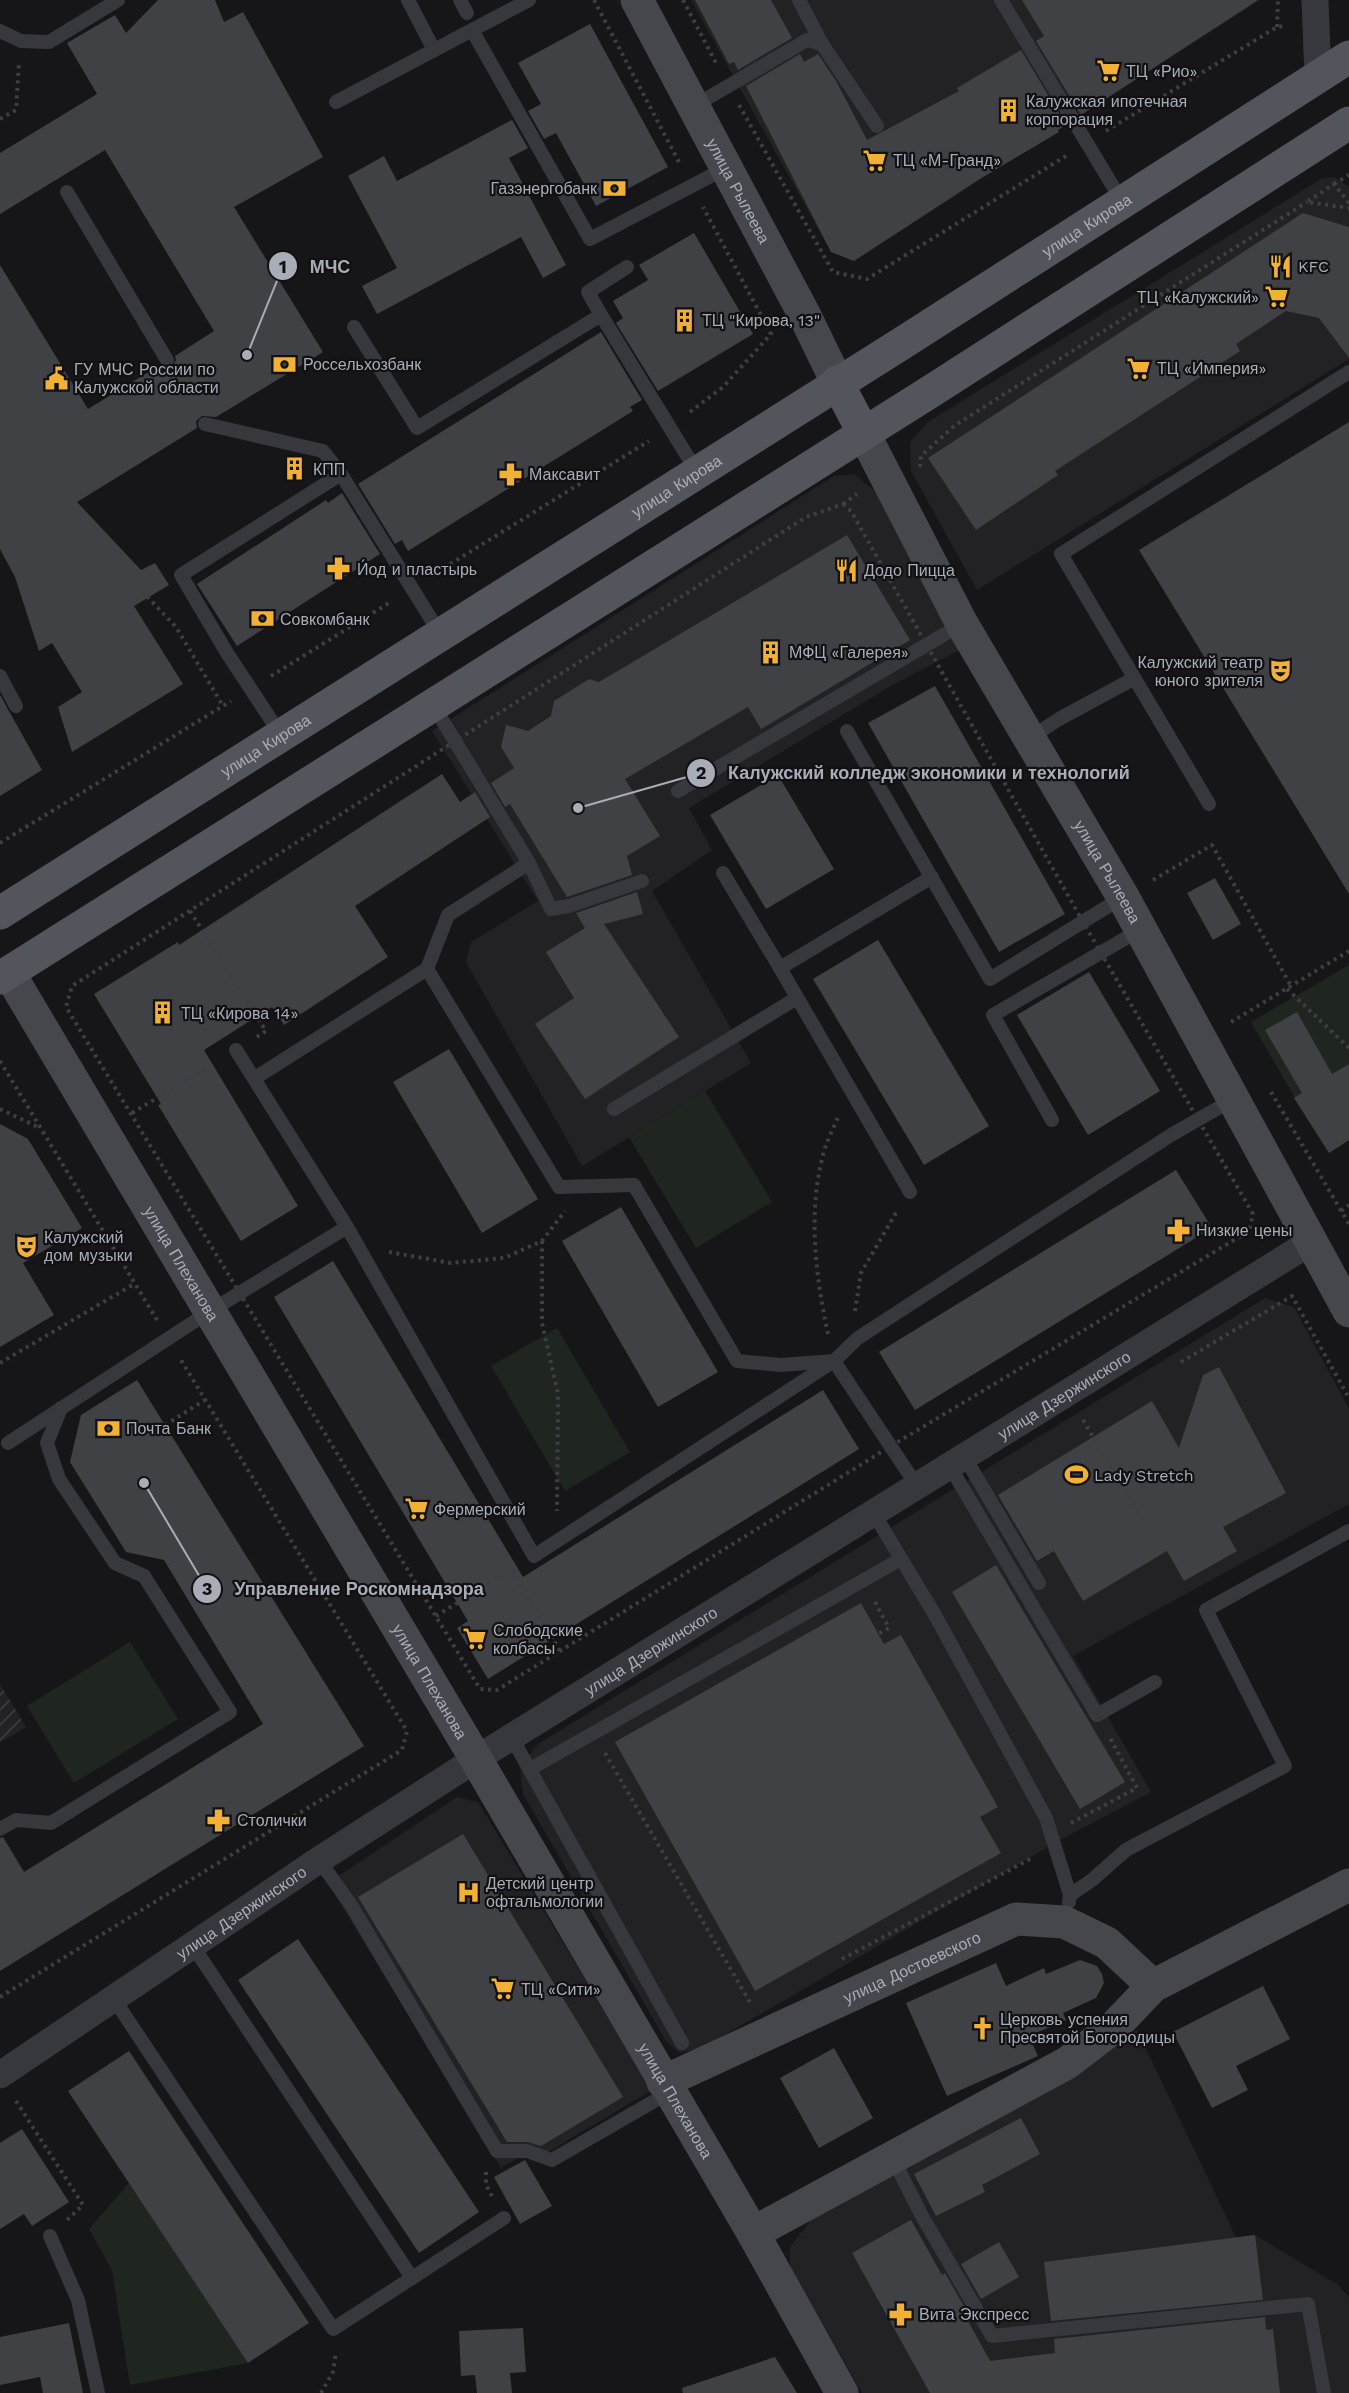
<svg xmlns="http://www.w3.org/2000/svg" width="1349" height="2393" viewBox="0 0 1349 2393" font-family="'Work Sans',sans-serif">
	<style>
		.built { fill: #222225 }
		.industrial { fill: url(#industrial-furrows) }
		.green { fill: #1e261f }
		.building { fill: #404145 }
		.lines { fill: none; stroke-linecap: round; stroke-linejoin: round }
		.path { stroke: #3d3f44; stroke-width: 4; stroke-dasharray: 3 4.5; stroke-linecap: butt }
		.lane { stroke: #37383d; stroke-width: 14 }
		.street { stroke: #37383d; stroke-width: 27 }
		.secondary { stroke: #45474d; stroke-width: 33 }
		.primary { stroke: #53555c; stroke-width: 33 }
		.labels { text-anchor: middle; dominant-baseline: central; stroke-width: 4.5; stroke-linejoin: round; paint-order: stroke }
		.poi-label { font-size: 16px; fill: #a8adb8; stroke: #111113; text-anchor: start }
		.street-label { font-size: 16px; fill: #a8adb8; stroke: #111113 }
		.leader { fill: none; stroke: #a8adb8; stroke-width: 2 }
		.callout-dot { fill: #a8adb8; stroke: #111113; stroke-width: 2 }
		.mark-label { font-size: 18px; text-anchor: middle; font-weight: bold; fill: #111 }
		.callout-label { font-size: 18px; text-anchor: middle; font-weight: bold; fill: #a8adb8; stroke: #111113; stroke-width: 4.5; stroke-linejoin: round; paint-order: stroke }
	</style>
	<defs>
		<pattern id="industrial-furrows" width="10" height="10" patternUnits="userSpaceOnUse" patternTransform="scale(1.5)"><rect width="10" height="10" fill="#222225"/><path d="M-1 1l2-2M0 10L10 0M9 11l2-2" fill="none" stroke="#3f3f43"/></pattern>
	</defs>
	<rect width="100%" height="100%" fill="#161618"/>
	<g class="built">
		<path d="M691,0H1260L854,261L831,252Z"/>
		<path d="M1335,177L1349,187V359L977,590L911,471L910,442L928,422L1321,179Z"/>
		<path d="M854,474L876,492L962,649L894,684L689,808L712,850L652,891L751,1063L582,1166L466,962L471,942L538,901L432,731L834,476Z"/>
		<path d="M1265,1298L1294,1307L1349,1409V1504L1073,1656L1151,1792L1060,1840L704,2047L680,2053L666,2041L523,1794L520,1767L538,1744Z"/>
		<path d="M457,1797L478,1802L652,2090L540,2157L535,2148L501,2168L328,1883Z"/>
		<path d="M1137,2030L1236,2237L1255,2235L1338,2285L1349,2297V2393H862L790,2266V2247L811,2220Z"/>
	</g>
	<path class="industrial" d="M0,1684L26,1727L0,1743Z"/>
	<g class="green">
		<path d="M1349,965V1068L1347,1065L1295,1098L1251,1022Z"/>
		<path d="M705,1091L772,1202L696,1248L629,1137Z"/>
		<path d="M557,1328L630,1452L565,1491L491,1366Z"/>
		<path d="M130,1642L178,1719L74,1783L27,1706Z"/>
		<path d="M129,2183L248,2363L130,2385L112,2270L89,2229Z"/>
	</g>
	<g class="building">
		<path d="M158,0H215L224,22L243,12L323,157L234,207L323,352L216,417L202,416L196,421L197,428L77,502L141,570L155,563L169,585L134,606L183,684L72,752L58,707L82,692L52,643L39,651L15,577L0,549V265L88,409L160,365L167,369L172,367L176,360L175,356L214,331L105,150L0,214V153L97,94L67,43L115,15L126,33Z"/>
		<path d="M695,0H771L792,38L738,70L734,62L729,64Z"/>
		<path d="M1022,0H1258L1081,115L1036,41L1044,36Z"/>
		<path d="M590,24L668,167L596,206L556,133L544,139L528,111L541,104L518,63Z"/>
		<path d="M1021,50L1066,125L1058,130L1059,132L978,180L854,261L831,252L746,86L800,54L804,62L818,54L836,81L867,140L959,91L957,88Z"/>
		<path d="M512,120L528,148L509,158L566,265L543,278L521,237L377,314L362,286L397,268L348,176L384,156L397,181Z"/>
		<path d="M1303,213L1349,227V358L1319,318L1286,311L1236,344L1240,351L1055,471L1058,475L976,530L928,458Z"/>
		<path d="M694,233L753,334L658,391L616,323L623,318L613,301L648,280L639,265Z"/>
		<path d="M601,332L642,400L630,407L633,411L408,551L402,540L395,544L358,484Z"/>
		<path d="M1349,422V894L1139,550Z"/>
		<path d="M342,493L380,554L237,646L197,584L326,500L328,503Z"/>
		<path d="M847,535L910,640L761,729L748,707L625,779L660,836L627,856L632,875L567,897L510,804L505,807L491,783L514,768L501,747L506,725L528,731L551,716L554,701L589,679L599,682Z"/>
		<path d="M935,686L1065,914L999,952L868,723Z"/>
		<path d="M0,695L42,770L0,796Z"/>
		<path d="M442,774L460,802L475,792L490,817L355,906L388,957L284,1025L272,1007L204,1050L298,1206L241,1241L158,1105L161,1104L94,994L178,942L179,945Z"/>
		<path d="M778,775L834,869L766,909L710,815Z"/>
		<path d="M1215,878L1241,924L1213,940L1187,893Z"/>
		<path d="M637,892L643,914L604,924L679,1037L585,1099L535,1024L574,998L546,952L585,928L576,913Z"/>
		<path d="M878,940L989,1126L924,1165L813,979Z"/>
		<path d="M1089,972L1160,1091L1088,1135L1017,1015Z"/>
		<path d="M1297,1012L1332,1074L1349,1064V1140L1329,1153L1294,1098L1302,1093L1265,1030Z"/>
		<path d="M449,1049L538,1199L482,1233L393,1082Z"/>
		<path d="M0,1124L28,1139L82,1228L23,1263L54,1315L0,1347Z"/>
		<path d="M1176,1170L1212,1228L915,1410L879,1352Z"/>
		<path d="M621,1207L718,1372L658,1407L562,1241Z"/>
		<path d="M333,1261L523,1577L823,1390L859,1449L488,1679L457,1628L468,1621L274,1297Z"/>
		<path d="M1219,1367L1286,1493L1223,1527L1237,1551L1184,1581L1167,1551L1083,1601L1054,1551L1037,1561L998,1495L1152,1401L1179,1448L1203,1375Z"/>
		<path d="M137,1380L364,1746L0,1971V1838L3,1837L24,1872L263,1724L164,1560L126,1552L70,1462L81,1415Z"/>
		<path d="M996,1565L1125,1782L1080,1809L952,1592Z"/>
		<path d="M861,1603L884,1644L901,1635L998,1807L980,1817L1001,1853L755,1991L615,1742Z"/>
		<path d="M463,1834L623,2097L541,2146L527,2142H507L358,1897Z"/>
		<path d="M298,1939L479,2212L419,2253L238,1980Z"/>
		<path d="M1080,1960L1097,1966L1102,1974L1104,1983L1096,1998L1063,2013L1066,2020L1029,2036L1038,2056L947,2096L906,2003L996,1963L1006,1986L1044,1968L1046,1974Z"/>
		<path d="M1263,1986L1290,2039L1236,2066L1248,2090L1212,2108L1173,2032Z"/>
		<path d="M834,2048L873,2118L819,2148L780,2078Z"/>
		<path d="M129,2051L309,2323L248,2363L68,2091Z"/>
		<path d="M1021,2118L1040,2154L982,2185L985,2192L936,2216L914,2174Z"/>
		<path d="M22,2129L69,2202L32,2226L24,2214L0,2229V2143Z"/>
		<path d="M525,2160L552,2206L520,2224L494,2177Z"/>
		<path d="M911,2220L942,2275L945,2273L965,2308L962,2310L990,2361L1055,2353L1054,2339L1265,2317L1266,2330L1273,2329L1280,2393H930L852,2253Z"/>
		<path d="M1255,2235L1263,2300L1051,2321L1044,2262Z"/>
		<path d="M999,2242L1019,2277L981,2299L961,2264Z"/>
		<path d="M69,2323L83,2393H43L40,2377L0,2385V2337Z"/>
		<path d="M523,2328L526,2372L510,2373L512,2393H477L475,2375L461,2376L459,2331Z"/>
		<path d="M775,2357L797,2393H683L682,2388Z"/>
	</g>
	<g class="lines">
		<g class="path">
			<path d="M594,0L681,166"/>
			<path d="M683,0L717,65"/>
			<path d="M1277,27L1278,0"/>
			<path d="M739,105L833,272L867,279L1066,156"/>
			<path d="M0,119L16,110L19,63"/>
			<path d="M1106,131L1277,27L1285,26"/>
			<path d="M1334,184L1349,175"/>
			<path d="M1349,203L1334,184L1307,202L1349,208"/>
			<path d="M690,412L723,387L771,334L703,207"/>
			<path d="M920,467L921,456L954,426L1307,202"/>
			<path d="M843,504L851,511L1083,922L1253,1214L1249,1231L891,1446L497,1690L480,1689L66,1007L72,986L806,517Z"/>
			<path d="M843,504L857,494"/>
			<path d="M431,576L649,441"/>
			<path d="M142,591L176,627L223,706"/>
			<path d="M271,676L392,601"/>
			<path d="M0,843L231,701"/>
			<path d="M1153,880L1212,845L1291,986"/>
			<path d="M190,911L266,1031L255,1038"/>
			<path d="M1287,989L1349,1048"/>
			<path d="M1231,1022L1349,951"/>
			<path d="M0,1061L157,1320"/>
			<path d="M1271,1092L1349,1224"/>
			<path d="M0,1109L40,1128"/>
			<path d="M132,1113L215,1063"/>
			<path d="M1341,1211L1349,1205"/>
			<path d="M542,1241V1323L558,1394L557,1511"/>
			<path d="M389,1252L451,1263L504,1258L542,1241L565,1211"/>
			<path d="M855,1311L861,1273L897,1211"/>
			<path d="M828,1334C816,1278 808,1216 822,1159C825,1144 833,1129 839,1115"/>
			<path d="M1181,1362L1292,1296L1349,1398"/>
			<path d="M0,1363L134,1284"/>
			<path d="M1083,1420L1141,1518"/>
			<path d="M165,1425L205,1400"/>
			<path d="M512,1571L560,1651"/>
			<path d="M875,1602L889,1628L878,1634"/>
			<path d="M436,1616L514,1568"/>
			<path d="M605,1753L752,2006"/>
			<path d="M1071,1823L1137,1788L1109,1736"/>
			<path d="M842,1959L1034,1857"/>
			<path d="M0,1997L402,1750L407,1731L181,1360"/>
			<path d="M16,2101L83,2205L67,2220"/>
			<path d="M486,2172V2185L493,2198"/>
			<path d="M321,2393L333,2372L336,2352"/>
		</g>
		<g class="lane">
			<path d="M408,0L434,50"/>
			<path d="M460,0L467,13"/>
			<path d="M799,0L822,44"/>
			<path d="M1001,0L1123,203"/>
			<path d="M472,30L590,239L726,168"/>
			<path d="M0,31L21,41L49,42L118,0"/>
			<path d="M336,102L529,0"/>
			<path d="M694,106L807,40L822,44L877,126"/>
			<path d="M67,192L167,360"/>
			<path d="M601,315L588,292L627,267"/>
			<path d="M354,327L417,428L601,315L697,472"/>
			<path d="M205,424L323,451L341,474L441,635"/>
			<path d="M0,676L16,706"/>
			<path d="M433,705L529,863L551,909L569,906L642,881"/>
			<path d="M847,731L990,979L1123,897"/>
			<path d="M281,735L227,653L181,575L341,474"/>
			<path d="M1030,738L1059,719L1133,679"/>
			<path d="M678,791L962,624"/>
			<path d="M1209,804L1061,554L1349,372"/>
			<path d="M723,873L780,968"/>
			<path d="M427,969L559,1187L634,1185L737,1361L781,1365L834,1361L917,1486"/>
			<path d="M236,1050L347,1227"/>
			<path d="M255,1078L427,969L448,915L529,863"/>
			<path d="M614,1109L797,998"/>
			<path d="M1052,1120L993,1015L1140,930"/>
			<path d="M910,1192L780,968L932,877"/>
			<path d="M8,1443L212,1310L347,1227L534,1556L834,1361L858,1338L1171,1135L1232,1100"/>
			<path d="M964,1456L1039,1583"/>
			<path d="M949,1465L1097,1715L1155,1682"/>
			<path d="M873,1512L935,1615L1046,1818L1070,1895L1069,1902"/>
			<path d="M512,1738L682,2043"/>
			<path d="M530,1769L901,1559"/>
			<path d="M0,1829L16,1820L51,1823L230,1712L144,1576L115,1563L59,1479L47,1443L61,1408"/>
			<path d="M319,1860L351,1905L497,2151H527L552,2160L670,2092"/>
			<path d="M1070,1895L1092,1880L1126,1850L1285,1766L1206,1610L1349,1531"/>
			<path d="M114,1999L333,2329L412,2278L193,1946"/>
			<path d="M892,2157L922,2216L992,2336L1308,2304L1324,2393"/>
			<path d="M50,2236L78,2300L98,2393"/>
			<path d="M412,2278L504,2218"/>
		</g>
		<g class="street">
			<path d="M1315,0L1318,77"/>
			<path id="s1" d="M0,2075L319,1860L476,1759L1311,1242"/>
		</g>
		<g class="secondary">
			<path id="s2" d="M637,0L804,314L837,382"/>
			<path id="s3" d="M864,434L962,624L1123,897L1349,1311"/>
			<path id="s4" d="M9,973L476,1759L753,2233L842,2393"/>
			<path id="s5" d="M663,2082L1016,1919L1064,1922L1107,1943L1153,1986"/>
			<path d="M753,2233L1067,2063L1114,2027L1153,1986L1349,1885"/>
		</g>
		<g class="primary">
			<path d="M837,382L864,434"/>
			<path id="s6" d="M0,913L904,342L1349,57"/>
			<path d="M0,978L933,390L1349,123"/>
		</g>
	</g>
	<defs>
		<symbol id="supermarket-bare" viewBox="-9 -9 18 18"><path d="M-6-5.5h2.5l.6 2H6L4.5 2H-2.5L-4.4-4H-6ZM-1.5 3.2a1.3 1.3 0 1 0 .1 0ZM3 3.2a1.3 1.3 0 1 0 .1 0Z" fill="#f2b134" stroke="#111113" stroke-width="2.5" paint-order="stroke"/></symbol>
		<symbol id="building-bare" viewBox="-9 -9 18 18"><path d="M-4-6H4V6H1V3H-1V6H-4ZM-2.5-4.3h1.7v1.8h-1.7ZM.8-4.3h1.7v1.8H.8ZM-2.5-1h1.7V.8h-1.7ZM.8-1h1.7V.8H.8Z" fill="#f2b134" stroke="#111113" stroke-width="2.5" paint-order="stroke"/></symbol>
		<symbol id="bank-bare" viewBox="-9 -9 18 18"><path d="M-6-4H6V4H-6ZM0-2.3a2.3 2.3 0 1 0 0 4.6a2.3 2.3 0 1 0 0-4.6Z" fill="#f2b134" stroke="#111113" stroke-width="2.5" paint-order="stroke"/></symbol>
		<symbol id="restaurant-bare" viewBox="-9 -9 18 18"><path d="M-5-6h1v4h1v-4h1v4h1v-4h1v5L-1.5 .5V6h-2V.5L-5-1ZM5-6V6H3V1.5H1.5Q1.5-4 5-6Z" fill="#f2b134" stroke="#111113" stroke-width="2.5" paint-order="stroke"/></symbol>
		<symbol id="civic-bare" viewBox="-9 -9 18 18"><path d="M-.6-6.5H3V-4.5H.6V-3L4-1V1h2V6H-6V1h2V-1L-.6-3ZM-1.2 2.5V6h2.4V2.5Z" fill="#f2b134" stroke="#111113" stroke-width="2.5" paint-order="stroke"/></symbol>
		<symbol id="pharmacy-bare" viewBox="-9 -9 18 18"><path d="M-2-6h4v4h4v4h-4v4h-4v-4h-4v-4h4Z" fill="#f2b134" stroke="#111113" stroke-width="2.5" paint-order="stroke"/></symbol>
		<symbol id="theatre-bare" viewBox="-9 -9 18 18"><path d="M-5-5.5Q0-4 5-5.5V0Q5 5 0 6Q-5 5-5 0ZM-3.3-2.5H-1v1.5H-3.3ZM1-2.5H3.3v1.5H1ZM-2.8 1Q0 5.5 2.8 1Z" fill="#f2b134" stroke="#111113" stroke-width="2.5" paint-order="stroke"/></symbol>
		<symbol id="stadium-bare" viewBox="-9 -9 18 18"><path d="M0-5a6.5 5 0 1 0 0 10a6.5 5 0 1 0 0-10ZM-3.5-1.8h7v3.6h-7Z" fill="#f2b134" stroke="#111113" stroke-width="2.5" paint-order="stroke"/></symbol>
		<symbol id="hospital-bare" viewBox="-9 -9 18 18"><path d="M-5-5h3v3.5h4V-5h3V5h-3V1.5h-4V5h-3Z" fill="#f2b134" stroke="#111113" stroke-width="2.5" paint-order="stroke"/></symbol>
		<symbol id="church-bare" viewBox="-9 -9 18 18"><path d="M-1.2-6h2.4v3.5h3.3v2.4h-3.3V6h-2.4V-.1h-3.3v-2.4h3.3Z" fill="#f2b134" stroke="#111113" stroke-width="2.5" paint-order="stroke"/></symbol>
	</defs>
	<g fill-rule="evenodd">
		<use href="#supermarket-bare" x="1092" y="54" width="33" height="33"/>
		<use href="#building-bare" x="992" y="94" width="33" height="33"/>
		<use href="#supermarket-bare" x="858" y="144" width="33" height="33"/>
		<use href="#bank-bare" x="598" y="172" width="33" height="33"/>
		<use href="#restaurant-bare" x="1264" y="250" width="33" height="33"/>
		<use href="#supermarket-bare" x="1260" y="280" width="33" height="33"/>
		<use href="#building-bare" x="668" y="304" width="33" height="33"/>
		<use href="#bank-bare" x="268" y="348" width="33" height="33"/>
		<use href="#supermarket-bare" x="1122" y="352" width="33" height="33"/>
		<use href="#civic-bare" x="40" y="362" width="33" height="33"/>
		<use href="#building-bare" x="278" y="452" width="33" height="33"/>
		<use href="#pharmacy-bare" x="494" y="458" width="33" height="33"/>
		<use href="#pharmacy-bare" x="322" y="552" width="33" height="33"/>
		<use href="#restaurant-bare" x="830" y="554" width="33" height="33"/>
		<use href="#bank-bare" x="246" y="602" width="33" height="33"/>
		<use href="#building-bare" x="754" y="636" width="33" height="33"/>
		<use href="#theatre-bare" x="1264" y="654" width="33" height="33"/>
		<use href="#building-bare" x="146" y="996" width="33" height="33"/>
		<use href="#pharmacy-bare" x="1162" y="1214" width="33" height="33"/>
		<use href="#theatre-bare" x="10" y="1230" width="33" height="33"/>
		<use href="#bank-bare" x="92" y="1412" width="33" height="33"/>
		<use href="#stadium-bare" x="1060" y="1458" width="33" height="33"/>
		<use href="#supermarket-bare" x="400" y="1492" width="33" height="33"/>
		<use href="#supermarket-bare" x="458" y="1622" width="33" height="33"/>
		<use href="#pharmacy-bare" x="202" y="1804" width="33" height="33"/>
		<use href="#hospital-bare" x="452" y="1876" width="33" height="33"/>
		<use href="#supermarket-bare" x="486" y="1972" width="33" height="33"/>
		<use href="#church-bare" x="966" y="2012" width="33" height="33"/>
		<use href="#pharmacy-bare" x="884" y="2298" width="33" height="33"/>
	</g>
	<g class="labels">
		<g class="poi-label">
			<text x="1126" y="71">ТЦ «Рио»</text>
			<text x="1026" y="101">Калужская ипотечная<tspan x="1026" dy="18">корпорация</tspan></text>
			<text x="893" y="160">ТЦ «М-Гранд»</text>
			<text x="597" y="188" text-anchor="end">Газэнергобанк</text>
			<text x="1298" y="266">KFC</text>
			<text x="1259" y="297" text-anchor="end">ТЦ «Калужский»</text>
			<text x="702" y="320">ТЦ "Кирова, 13"</text>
			<text x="303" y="364">Россельхозбанк</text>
			<text x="1157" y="368">ТЦ «Империя»</text>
			<text x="74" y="369">ГУ МЧС России по<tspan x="74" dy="18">Калужской области</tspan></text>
			<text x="313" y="469">КПП</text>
			<text x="529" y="474">Максавит</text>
			<text x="357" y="569">И́од и пластырь</text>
			<text x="864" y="570">Додо Пицца</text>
			<text x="280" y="619">Совкомбанк</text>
			<text x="789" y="652">МФЦ «Галерея»</text>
			<text x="1263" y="662" text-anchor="end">Калужский театр<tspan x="1263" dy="18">юного зрителя</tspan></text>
			<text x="181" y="1013">ТЦ «Кирова 14»</text>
			<text x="1196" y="1230">Низкие цены</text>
			<text x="44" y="1237">Калужский<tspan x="44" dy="18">дом музыки</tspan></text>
			<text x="126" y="1428">Почта Банк</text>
			<text x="1094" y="1475">Lady Stretch</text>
			<text x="434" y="1509">Фермерский</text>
			<text x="493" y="1630">Слободские<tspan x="493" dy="18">колбасы</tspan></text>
			<text x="237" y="1820">Столички</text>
			<text x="486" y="1883">Детский центр<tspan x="486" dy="18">офтальмологии</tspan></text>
			<text x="521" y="1989">ТЦ «Сити»</text>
			<text x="1000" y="2019">Церковь успения<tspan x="1000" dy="18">Пресвятой Богородицы</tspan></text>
			<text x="919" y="2314">Вита Экспресс</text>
		</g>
		<g class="street-label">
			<text stroke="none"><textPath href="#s2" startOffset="216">улица Рылеева</textPath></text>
			<text stroke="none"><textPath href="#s6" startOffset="1286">улица Кирова</textPath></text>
			<text stroke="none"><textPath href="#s6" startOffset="800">улица Кирова</textPath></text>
			<text stroke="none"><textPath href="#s6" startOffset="314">улица Кирова</textPath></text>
			<text stroke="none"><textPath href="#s3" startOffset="501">улица Рылеева</textPath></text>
			<text stroke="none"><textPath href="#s4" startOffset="338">улица Плеханова</textPath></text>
			<text stroke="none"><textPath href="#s1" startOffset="1263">улица Дзержинского</textPath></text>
			<text stroke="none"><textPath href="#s1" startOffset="777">улица Дзержинского</textPath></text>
			<text stroke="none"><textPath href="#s4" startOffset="824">улица Плеханова</textPath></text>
			<text stroke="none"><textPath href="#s1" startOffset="291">улица Дзержинского</textPath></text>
			<text stroke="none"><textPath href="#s5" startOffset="274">улица Достоевского</textPath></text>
			<text stroke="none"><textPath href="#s4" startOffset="1310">улица Плеханова</textPath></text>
		</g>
	</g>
	<path class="leader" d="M247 355L283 266M578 808L701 773M144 1483L207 1589"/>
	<g class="callout-dot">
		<circle cx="247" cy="355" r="6"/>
		<circle cx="578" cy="808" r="6"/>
		<circle cx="144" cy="1483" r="6"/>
		<circle cx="283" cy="266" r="15"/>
		<circle cx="701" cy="773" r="15"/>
		<circle cx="207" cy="1589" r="15"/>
	</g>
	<g class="mark-label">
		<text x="283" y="273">1</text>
		<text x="701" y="779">2</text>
		<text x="207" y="1595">3</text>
	</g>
	<g class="callout-label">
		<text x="330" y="273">МЧС</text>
		<text x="929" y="779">Калужский колледж экономики и технологий</text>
		<text x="359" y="1595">Управление Роскомнадзора</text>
	</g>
</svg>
